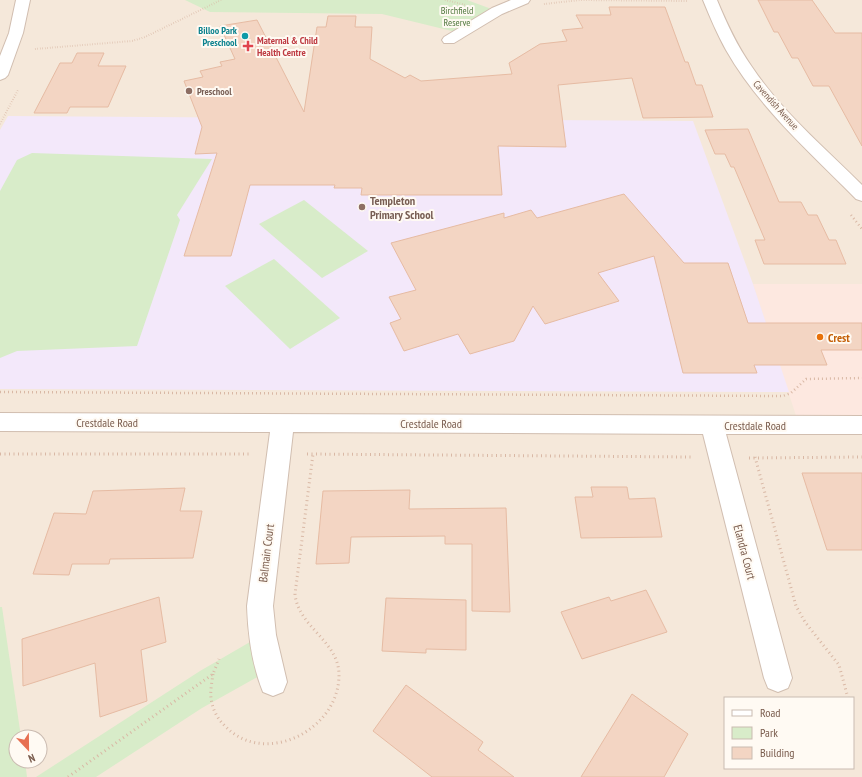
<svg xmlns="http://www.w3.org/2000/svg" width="862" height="777" viewBox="0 0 862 777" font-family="'PT Sans Narrow',sans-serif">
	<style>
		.residential { fill: #f5e8da; fill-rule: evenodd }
		.commercial { fill: #fde8e0 }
		.education { fill: #f3e8fa }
		.green { fill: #d8ecc9 }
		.building { fill: #f3d5c3; stroke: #e6bba3 }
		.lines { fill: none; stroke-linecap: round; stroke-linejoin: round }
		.minor-casing { stroke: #d1beb0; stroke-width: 2 }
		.path-far2 { stroke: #d9b8a5; stroke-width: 2; stroke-dasharray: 0.5 2; stroke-linecap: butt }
		.path-far1 { stroke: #d9b8a5; stroke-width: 2.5; stroke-dasharray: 1 3; stroke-linecap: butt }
		.path { stroke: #d9b8a5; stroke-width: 3; stroke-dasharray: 1 3.5; stroke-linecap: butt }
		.minor { fill: #fff; fill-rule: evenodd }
		.culture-dot { fill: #0f9aa8; stroke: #fffaf3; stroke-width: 1.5 }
		.health-dot { fill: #e0444e; stroke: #fffaf3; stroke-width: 1.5 }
		.education-dot { fill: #8d6e63; stroke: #fffaf3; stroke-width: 1.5 }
		.food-dot { fill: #e8710a; stroke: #fffaf3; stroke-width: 1.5 }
		.labels { text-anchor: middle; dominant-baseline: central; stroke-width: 4; stroke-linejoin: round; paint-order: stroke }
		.far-park-label { font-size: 10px; fill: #537a41; stroke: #fffaf3 }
		.far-culture-label { font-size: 10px; font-weight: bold; fill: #0d838f; stroke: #fffaf3; text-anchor: end }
		.far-health-label { font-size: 10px; font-weight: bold; fill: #be3a42; stroke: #fffaf3; text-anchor: start }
		.far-education-label { font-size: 10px; font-weight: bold; fill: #785e54; stroke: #fffaf3; text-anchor: start }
		.far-street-label { font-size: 10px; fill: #7a5c4d; stroke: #fffaf3 }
		.education-label { font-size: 12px; font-weight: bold; fill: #785e54; stroke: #fffaf3; text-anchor: start }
		.food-label { font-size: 12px; font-weight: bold; fill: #c56008; stroke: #fffaf3; text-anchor: start }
		.street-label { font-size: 12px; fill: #7a5c4d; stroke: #fffaf3 }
	</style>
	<rect width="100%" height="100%" fill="#fdf6ec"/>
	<path class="residential" d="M0,0H862V777H0ZM725,698H853V768H725ZM16,737H40V761H16Z"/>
	<path class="commercial" d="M753,284H862V425H799Z"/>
	<path class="education" d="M8,116L693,121L753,284L789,392L0,389V130Z"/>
	<g class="green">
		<path d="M185,0H467L497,11L460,33L382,14L210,12Z"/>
		<path d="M32,153L212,159L177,215L180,220L137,346L17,351L0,358V191L17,160Z"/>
		<path d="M304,200L368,251L322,278L259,224Z"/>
		<path d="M274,259L340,318L290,349L225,286Z"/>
		<path d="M0,607H2L21,737H16V761H25L27,777H0Z"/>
		<path d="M262,635L270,670L202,708L96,777H36L200,671Z"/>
	</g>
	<g class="building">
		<path d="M758,0H812L835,33H862V146L829,86H813L798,58H792L778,32H774Z"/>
		<path d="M609,7H665L685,62H688L696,85H702L713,117L643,118L632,78L558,85L566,147L498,146L502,195H361L362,188H334L335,185H250L231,256H184L217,153L195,154L202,127L184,81L203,77L200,71L222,66L220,62L235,59L220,26L257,20L304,112L317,27H326L328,16H356L355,27H372L370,59L405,78L410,75L421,81L512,74L509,63L540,44L567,41L562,30L583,28L576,15H611Z"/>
		<path d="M77,53H104L98,66H126L108,107H70L67,113H34L60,63H72Z"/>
		<path d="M748,129L779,202H801L808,215H817L829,240H836L846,264H764L755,240H765L734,167H731L725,154H715L705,130Z"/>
		<path d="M624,194L684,263H728L748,323H862V350H821L827,365H754L757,373H683L654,256L598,273L619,301L545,324L533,306L514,341L470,354L458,334L404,351L390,323L401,319L389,297L416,290L391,243L504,213V218L531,210L537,218Z"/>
		<path d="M802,473H862V550H827Z"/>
		<path d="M591,487H627L629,499L655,498L662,537L581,538L575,497H593Z"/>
		<path d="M185,488L180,511H202L193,558L110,559L109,564H72L69,575L33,574L54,513L86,514L93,491Z"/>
		<path d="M410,490L409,509L506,508L510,612L472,611V544H445V536L351,537L349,563L316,564L323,491Z"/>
		<path d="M646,590L667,632L582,659L561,612L609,597L611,601Z"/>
		<path d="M159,597L166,642L141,650L147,701L100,717L95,663L23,686L22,639Z"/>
		<path d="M386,598L466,600V650L426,649V653L382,651Z"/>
		<path d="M406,685L483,742L478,750L514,777H432L373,731Z"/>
		<path d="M632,694L688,734L664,777H581Z"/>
	</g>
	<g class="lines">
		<defs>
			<g id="minor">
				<path d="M16,0H30L23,33L8,75L5,78L0,80V56L9,33Z"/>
				<path d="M511,0H530L528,3L502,14L454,43H444L442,40L444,37L492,8Z"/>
				<path d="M703,0H717C727,24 737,46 752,67C782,112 824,147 862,185V201L856,199C810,152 759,108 726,50C717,34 710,17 703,0Z"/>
				<path d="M0,413L862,416V434H726L792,678L788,688L778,692L768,688L764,678L703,434L293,432L273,606L276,635L287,682L283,692L273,696L263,692C252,665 248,635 247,606L270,432L0,431Z"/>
			</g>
		</defs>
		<use href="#minor" class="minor-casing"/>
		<g class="path-far2">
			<path d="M445,0L466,5"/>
			<path d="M544,4L580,0L687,1"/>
			<path d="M35,49L132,41L145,37L221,0"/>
			<path d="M0,124L18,90"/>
		</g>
		<g class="path-far1">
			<path d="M851,215L862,229"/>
			<path d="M0,392L783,396L791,393L806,379L862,378"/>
		</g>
		<g class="path">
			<path d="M0,454H250"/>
			<path d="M307,454L692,457"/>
			<path d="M755,457L796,606L805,622L839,665L848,698"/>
			<path d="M749,458L862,457"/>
			<path d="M213,674C212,682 210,691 211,698C212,708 217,718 224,725C263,768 339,731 339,675C339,641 298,627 295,594L313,454"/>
			<path d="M68,777L213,674L219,659"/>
		</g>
		<use href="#minor" class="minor"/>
	</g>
	<circle class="culture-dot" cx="245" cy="36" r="4"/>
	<path class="health-dot" d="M246 40h4v4h4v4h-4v4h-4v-4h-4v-4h4z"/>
	<g class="education-dot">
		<circle cx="189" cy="91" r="4"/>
		<circle cx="362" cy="207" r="4"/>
	</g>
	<circle class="food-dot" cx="820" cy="337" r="4"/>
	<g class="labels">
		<g class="far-park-label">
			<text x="457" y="10">Birchfield<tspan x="457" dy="12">Reserve</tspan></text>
		</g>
		<g class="far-culture-label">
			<text x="237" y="30">Billoo Park<tspan x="237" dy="12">Preschool</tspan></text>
		</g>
		<g class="far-health-label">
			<text x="257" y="40">Maternal &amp; Child<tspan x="257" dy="12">Health Centre</tspan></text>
		</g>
		<g class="far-education-label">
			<text x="197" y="91">Preschool</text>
		</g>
		<g class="far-street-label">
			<text transform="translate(776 105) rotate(48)">Cavendish Avenue</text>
		</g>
		<g class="education-label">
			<text x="370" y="200">Templeton<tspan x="370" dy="14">Primary School</tspan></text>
		</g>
		<g class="food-label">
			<text x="828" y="337">Crest</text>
		</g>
		<g class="street-label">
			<text x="107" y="422">Crestdale Road</text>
			<text x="431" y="423">Crestdale Road</text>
			<text x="755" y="425">Crestdale Road</text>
			<text transform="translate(745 552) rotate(75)">Elandra Court</text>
			<text transform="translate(266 553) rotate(-83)">Balmain Court</text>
		</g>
	</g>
	<rect x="724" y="697" width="130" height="72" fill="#fffaf3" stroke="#cabbb1"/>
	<rect x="732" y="710" width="20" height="6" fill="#ffffff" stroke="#cabbb1"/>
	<text x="760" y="717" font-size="12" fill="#7a5c4d">Road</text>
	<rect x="732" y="727" width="20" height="12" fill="#d8ecc9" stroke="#cabbb1"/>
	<text x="760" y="737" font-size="12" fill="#7a5c4d">Park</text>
	<rect x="732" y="747" width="20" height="12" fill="#f3d5c3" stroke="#cabbb1"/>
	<text x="760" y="757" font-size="12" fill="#7a5c4d">Building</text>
	<g transform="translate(28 749) rotate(158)"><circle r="19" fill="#fffaf3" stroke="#cabbb1"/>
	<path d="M0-3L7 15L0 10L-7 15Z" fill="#e76f51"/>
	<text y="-6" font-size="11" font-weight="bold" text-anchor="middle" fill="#7a5c4d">N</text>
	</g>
</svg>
